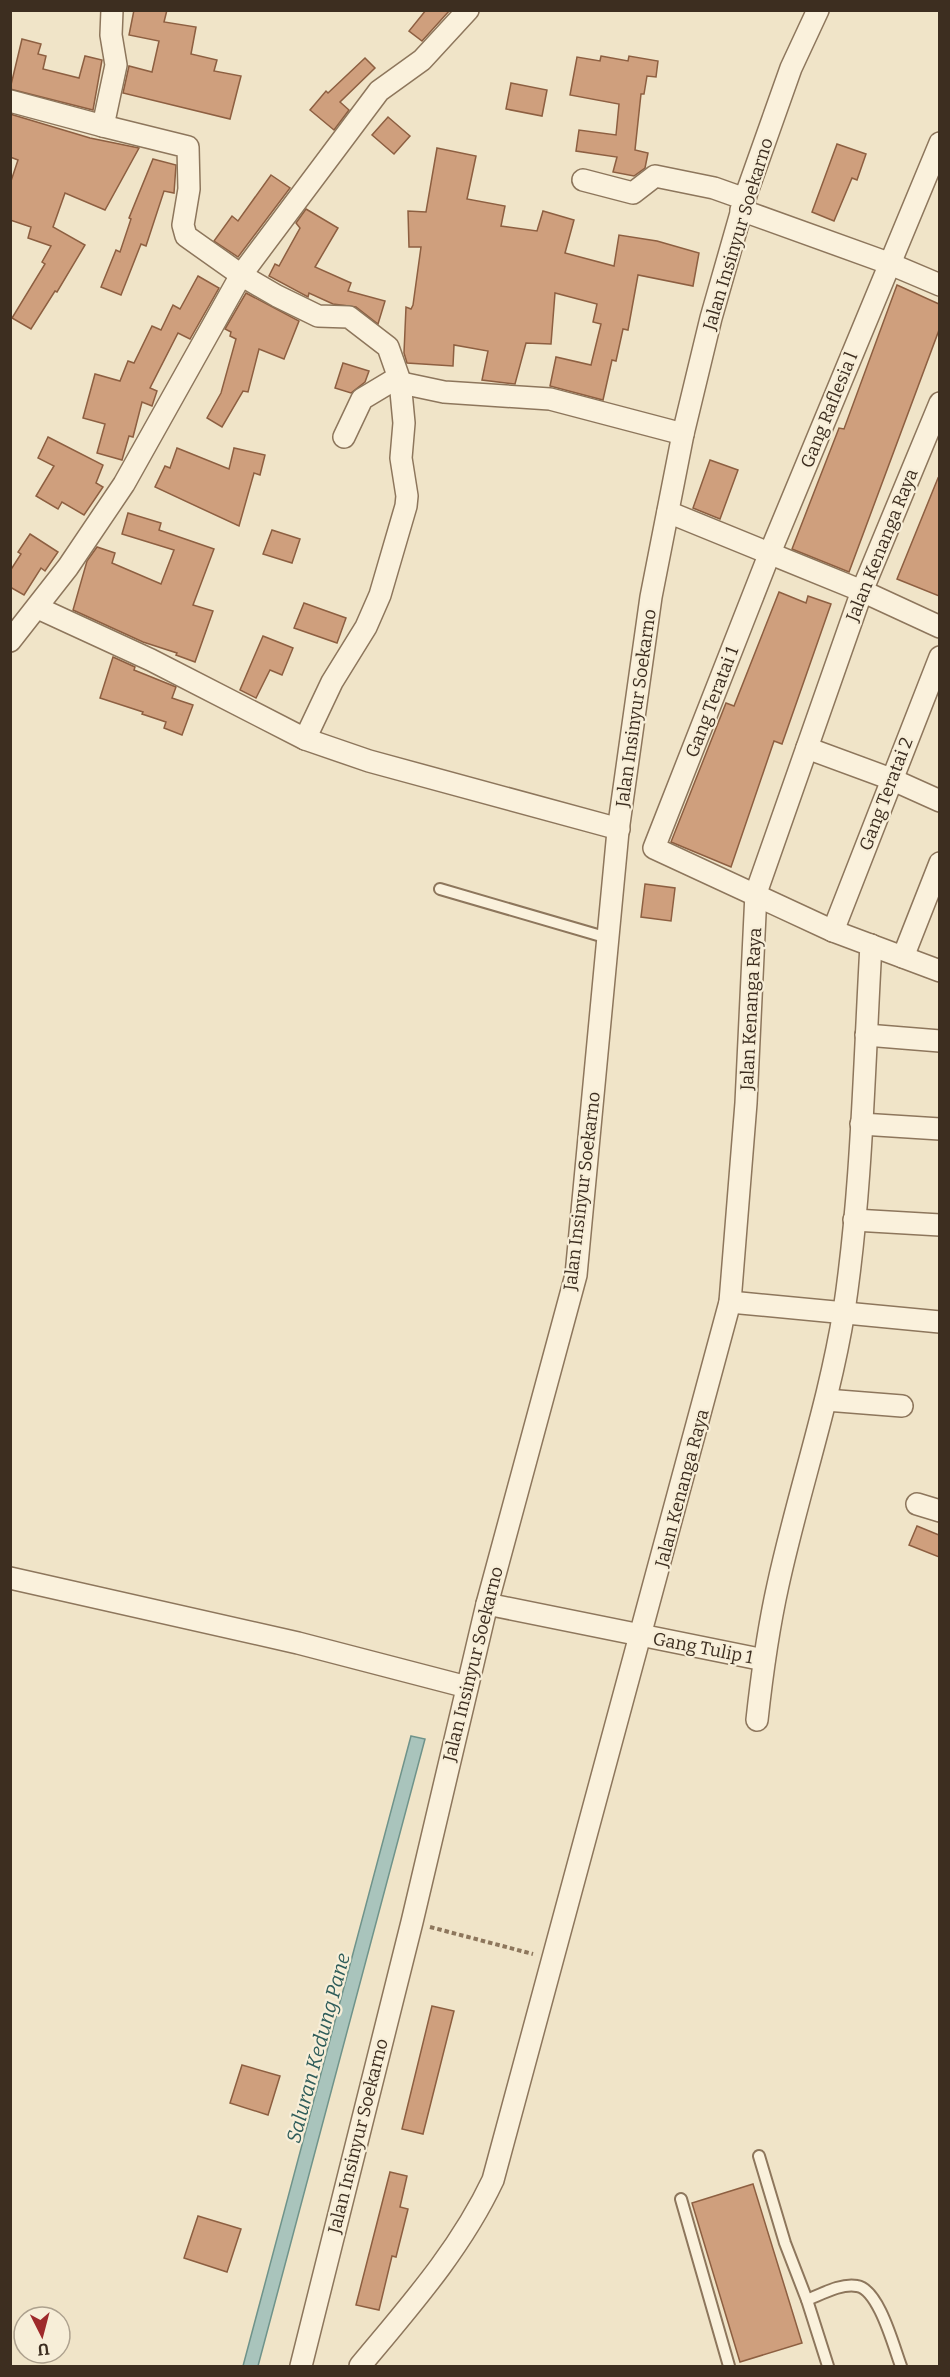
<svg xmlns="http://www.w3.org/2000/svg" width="950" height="2377" viewBox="0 0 950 2377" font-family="Bitter,serif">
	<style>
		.water { fill: #a9c4bc; stroke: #6f938a; stroke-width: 1.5 }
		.building { fill: #cf9f7d; stroke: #8d5f41; stroke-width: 1.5 }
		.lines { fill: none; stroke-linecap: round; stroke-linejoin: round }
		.lane-casing { stroke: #8d765c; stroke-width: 14 }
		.street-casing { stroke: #8d765c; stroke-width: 24 }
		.path { stroke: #8d765c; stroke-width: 4; stroke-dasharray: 4.5 3; stroke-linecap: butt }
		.lane { stroke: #faf1dc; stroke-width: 10 }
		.street { stroke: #faf1dc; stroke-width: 21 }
		.labels { text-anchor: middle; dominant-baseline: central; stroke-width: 4.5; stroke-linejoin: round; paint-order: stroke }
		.street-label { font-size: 18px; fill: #3d2e20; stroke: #f7eed8 }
		.water-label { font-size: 20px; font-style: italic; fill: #2f5d5a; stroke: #f7eed8 }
	</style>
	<rect width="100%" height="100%" fill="#f0e4c8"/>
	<path class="water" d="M411,1736L425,1739L258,2366H243Z"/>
	<g class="building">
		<path d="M134,10H167L164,22L196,27L191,54L217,60L214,71L241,76L230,119L123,93L129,66L152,72L159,41L129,35Z"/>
		<path d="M426,10H450L422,41L409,31Z"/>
		<path d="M22,39L41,44L38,54L46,56L43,69L79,78L85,56L102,60L93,110L10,89Z"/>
		<path d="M601,56L628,61L629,56L658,61L656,77L647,76L644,94H641L635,150L648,153L645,168L634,176L613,172L617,157L576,151L579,130L616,135L619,104L570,95L577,57L600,61Z"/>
		<path d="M365,58L375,68L340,102L349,110L334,130L310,110L326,91L328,93Z"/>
		<path d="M511,83L547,90L542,116L506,109Z"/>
		<path d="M10,114L90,138L139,148L105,210L65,193L53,227L85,245L57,292L55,291L31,329L12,318L45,264L42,262L51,246L28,238L31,227L10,220V184L18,160L10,157Z"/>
		<path d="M388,117L410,136L394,154L372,135Z"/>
		<path d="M837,144L866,154L857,180L852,178L834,221L812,212Z"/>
		<path d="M437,148L476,156L467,199L505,206L501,226L537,231L543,211L574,220L565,253L614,266L619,235L657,241L699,253L693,286L638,275L628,330L623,329L616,361L612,360L603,400L550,386L556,357L591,365L601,324L593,322L597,304L555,293L551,344L526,343L515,384L482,380L488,351L454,345L453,366L407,363L404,353L406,307L411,309L413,305L421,247H409L408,211L426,212Z"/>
		<path d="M153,159L176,165L174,193L164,191L146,246L141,244L121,295L101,287L116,250L120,252L131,219L129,218Z"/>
		<path d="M271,175L290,188L238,257L214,241L232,216L238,221Z"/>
		<path d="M306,209L338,228L315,267L351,283L348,291L385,301L378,324L356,307L333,304L309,293L308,297L269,276L275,264L279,266L300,228L296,223Z"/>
		<path d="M198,276L219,288L190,339L178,333L150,388L157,391L152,406L142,402L133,437L129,436L122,460L97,453L105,424L83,418L95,374L120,381L128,361L134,363L152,326L161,330L173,305L180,309Z"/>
		<path d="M897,285L939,304V330L849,572L792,549L839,428L844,429Z"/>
		<path d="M246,293L299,321L284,359L259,349L248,392L243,391L222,427L207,418L221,393L236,339L230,336L231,332L225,329Z"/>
		<path d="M343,363L369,371L365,382L351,393L335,388Z"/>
		<path d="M48,437L103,465L96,483L103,487L84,515L62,502L58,509L36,496L54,466L38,458Z"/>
		<path d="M177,448L229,469L234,448L265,455L260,475L254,473L239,526L155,487L165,466L170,468Z"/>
		<path d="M710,460L738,470L720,519L693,508Z"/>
		<path d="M938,478L939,479V596L897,579Z"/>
		<path d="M128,513L161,523L159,530L214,549L193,605L213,611L195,662L176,655L177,653L143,642L73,610L87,561L97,547L115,553L112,563L161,584L174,550L122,534Z"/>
		<path d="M272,530L300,539L292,563L263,554Z"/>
		<path d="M30,534L58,552L45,571L41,568L24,595L10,587V571L21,554L18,552Z"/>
		<path d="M779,592L806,603L808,596L831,604L782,744L774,741L731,867L671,842L726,703L734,706Z"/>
		<path d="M304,603L346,618L337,643L294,628Z"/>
		<path d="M263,636L293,648L282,675L270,670L256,698L240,690Z"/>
		<path d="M113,657L135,667L134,670L176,687L172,698L193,705L182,735L164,728L166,722L142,714L143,712L100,698Z"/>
		<path d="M645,884L675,888L671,921L641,917Z"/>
		<path d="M917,1526L939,1535V1557L909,1545Z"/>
		<path d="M432,2006L454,2011L423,2134L402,2129Z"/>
		<path d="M242,2065L280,2076L268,2115L230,2103Z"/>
		<path d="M390,2172L407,2176L400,2207L408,2209L396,2257L392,2256L379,2310L356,2305Z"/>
		<path d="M753,2184L802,2343L740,2362L692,2203Z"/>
		<path d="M198,2216L241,2229L227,2272L184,2258Z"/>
	</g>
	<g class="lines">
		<defs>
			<g id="lane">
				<path d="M440,889L608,938"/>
				<path d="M759,2156L785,2243L807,2300"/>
				<path d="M681,2199L729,2366"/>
				<path d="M828,2366L807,2300C822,2294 841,2283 857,2286C879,2289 894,2348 901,2366"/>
			</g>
			<g id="street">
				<path d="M10,101L103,126L116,65L111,35L112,10"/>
				<path d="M103,126L188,147L189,189L183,225L186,236L241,275L277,296L318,316L349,317L388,347L400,381L404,423L401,458L407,496L406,506L380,595L366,627L332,682L305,739"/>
				<path d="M940,143L769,555L654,848L833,931L940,971"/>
				<path d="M583,180L633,193L655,176L714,188L745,199"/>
				<path d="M741,210L888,263L940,285"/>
				<path d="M344,437L362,399L392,381L444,392L550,399L683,434"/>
				<path d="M668,512L862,591L940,627"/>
				<path d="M38,608L151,660L305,739L369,761L619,829"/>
				<path d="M10,641L68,567L124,484L241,275L379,91L422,60L468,10"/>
				<path d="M807,748L891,779L940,801"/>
				<path d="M833,931L940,657"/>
				<path d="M903,957L940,863"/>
				<path d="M866,1035L940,1041"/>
				<path d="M861,1124L940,1129"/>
				<path d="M854,1220L940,1225"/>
				<path d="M730,1302L940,1322"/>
				<path d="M826,1400L902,1406"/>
				<path d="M917,1504L940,1511"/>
				<path d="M10,1578L298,1643L467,1687"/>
				<path d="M487,1604L764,1660"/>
				<path d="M757,1720C762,1674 768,1630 778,1585C798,1493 829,1404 844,1311C862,1191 864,1067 871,945"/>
				<path d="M301,2366L412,1922L487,1604L576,1275L618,831L651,597L683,434L711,318L747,192L791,68L818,10"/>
				<path d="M360,2366C409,2307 460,2250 493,2180L730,1302L746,1103L756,893L862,591L940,403"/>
			</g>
		</defs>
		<use href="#lane" class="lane-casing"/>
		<use href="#street" class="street-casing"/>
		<path class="path" d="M430,1927L533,1954"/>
		<use href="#lane" class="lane"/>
		<use href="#street" class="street"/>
	</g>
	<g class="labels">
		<g class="street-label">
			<text transform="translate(738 234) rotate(-73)">Jalan Insinyur Soekarno</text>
			<text transform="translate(829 410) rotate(-68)">Gang Raflesia l</text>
			<text transform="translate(882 545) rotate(-68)">Jalan Kenanga Raya</text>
			<text transform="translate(712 702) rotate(-69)">Gang Teratai 1</text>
			<text transform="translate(636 708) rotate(-82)">Jalan Insinyur Soekarno</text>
			<text transform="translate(886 794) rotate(-69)">Gang Teratai 2</text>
			<text transform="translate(751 1009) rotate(-87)">Jalan Kenanga Raya</text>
			<text transform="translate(582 1191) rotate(-83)">Jalan Insinyur Soekarno</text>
			<text transform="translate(682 1488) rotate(-75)">Jalan Kenanga Raya</text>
			<text transform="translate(703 1648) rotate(11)">Gang Tulip 1</text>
			<text transform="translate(473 1664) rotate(-76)">Jalan Insinyur Soekarno</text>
			<text transform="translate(358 2136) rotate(-76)">Jalan Insinyur Soekarno</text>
		</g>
		<g class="water-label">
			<text transform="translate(318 2048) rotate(-75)">Saluran Kedung Pane</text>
		</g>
	</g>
	<rect width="950" height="2377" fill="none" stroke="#3d2e20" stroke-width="24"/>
	<g transform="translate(42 2335) rotate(174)"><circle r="28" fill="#f7eed8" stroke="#ada18e" stroke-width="1.5"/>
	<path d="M0-4.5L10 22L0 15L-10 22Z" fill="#9e2a2b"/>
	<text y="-9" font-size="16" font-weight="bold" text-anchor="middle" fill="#3d2e20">U</text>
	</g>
</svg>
